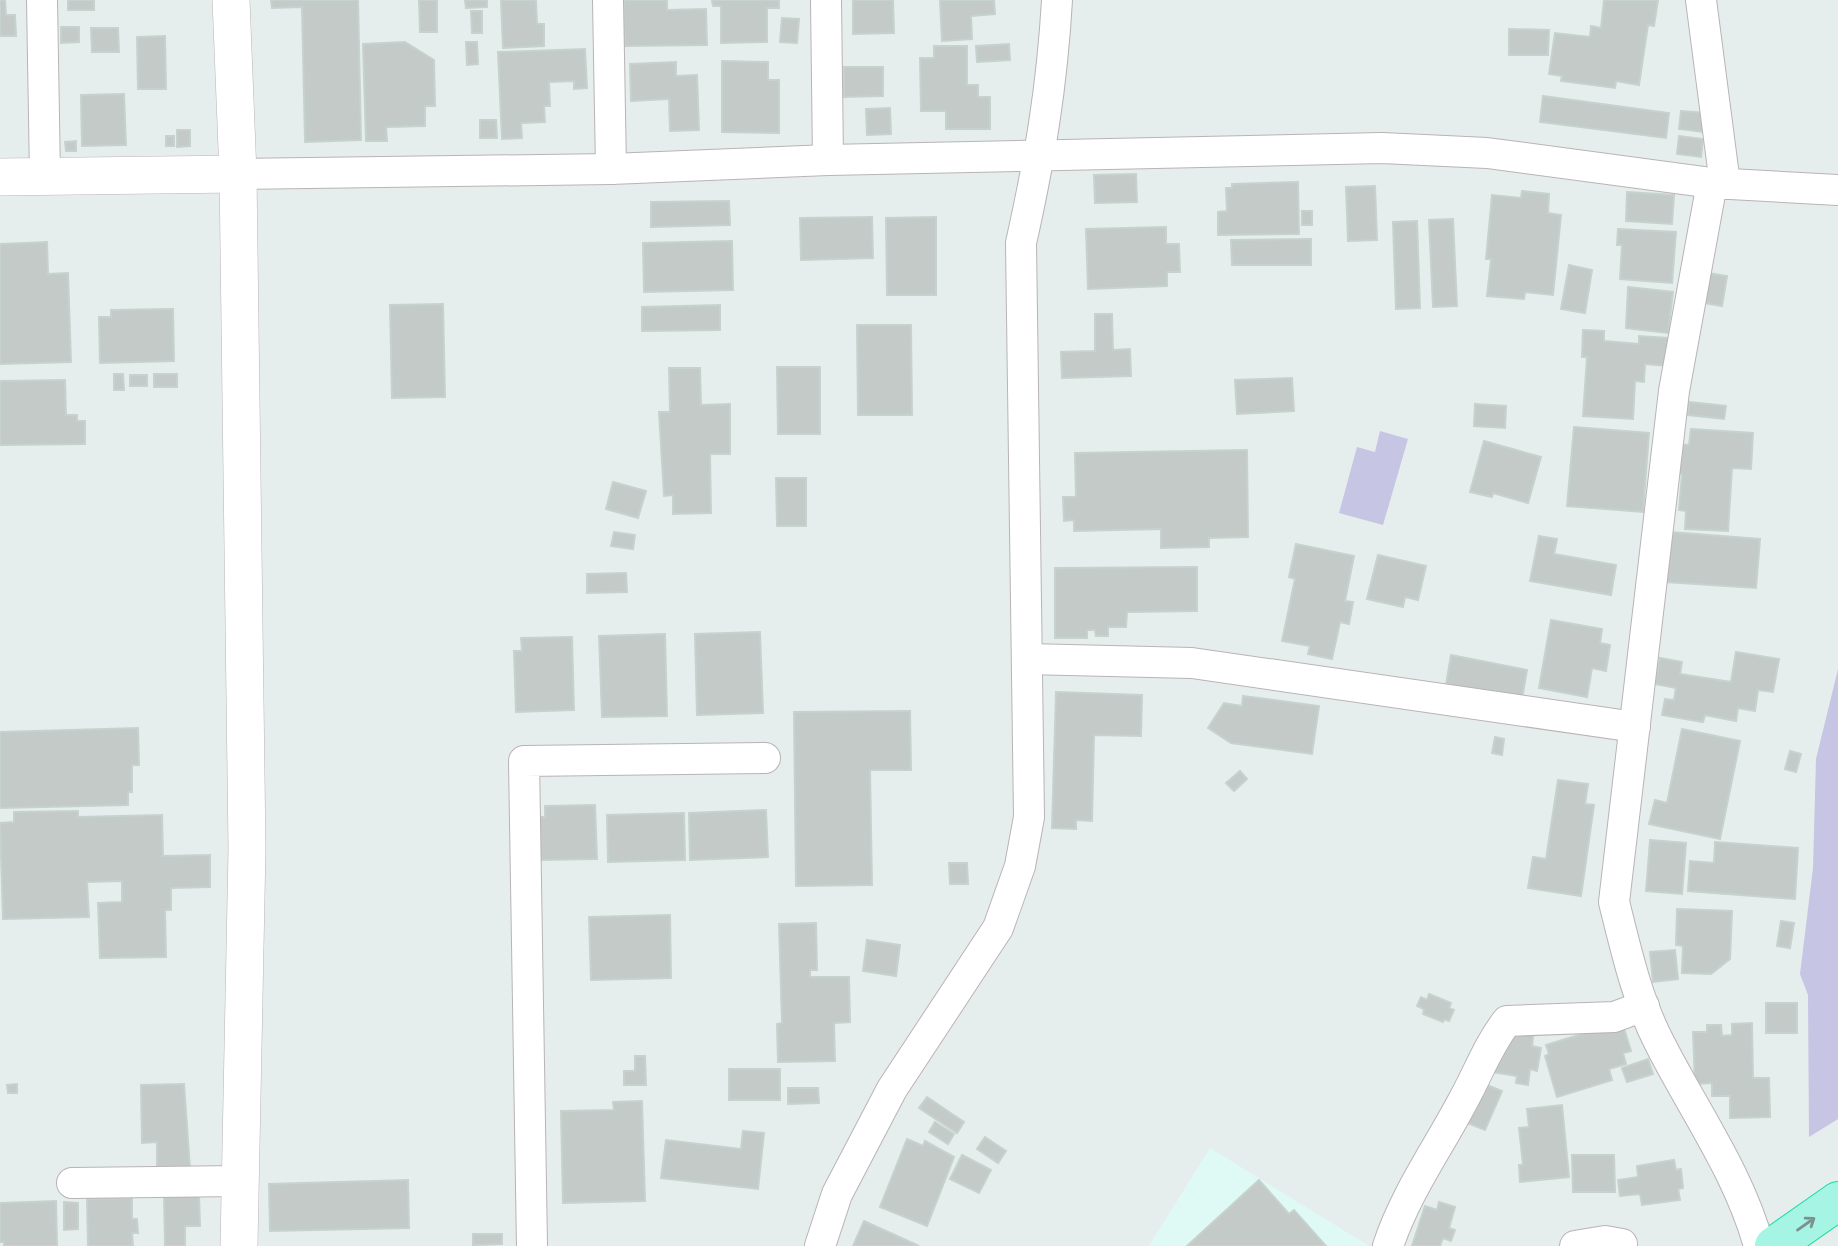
<svg xmlns="http://www.w3.org/2000/svg" width="1838" height="1246" viewBox="0 0 1838 1246" font-family="Barlow,sans-serif">
	<style>
		.commercial { fill: #dffaf4 }
		.green { fill: #c6c5e3 }
		.building { fill: #c3cac7; stroke: #c5d2ce; stroke-width: 2 }
		.lines { fill: none; stroke-linecap: round; stroke-linejoin: round }
		.minor-casing { stroke: #b9b3b6; stroke-width: 32 }
		.tertiary-casing { stroke: #b9b3b6; stroke-width: 38 }
		.trunk-casing { stroke: #18dca1; stroke-width: 40 }
		.minor { stroke: #fff; stroke-width: 30 }
		.tertiary { stroke: #fff; stroke-width: 37 }
		.trunk { stroke: #a6f4e4; stroke-width: 38 }
		.oneway { stroke: #7c928f }
	</style>
	<rect width="100%" height="100%" fill="#e6eeed"/>
	<path class="commercial" d="M1210,1148L1369,1246H1149Z"/>
	<g class="green">
		<path d="M1380,431L1408,439L1383,525L1339,513L1357,447L1375,452Z"/>
		<path d="M1838,669V1119L1809,1137L1808,995L1800,974L1813,868L1816,759Z"/>
	</g>
	<g class="building">
		<path d="M0,0H5L6,15H15L16,36H0Z"/>
		<rect x="68" y="0" width="26" height="10"/>
		<path d="M271,0H358L361,140L305,142L302,7L272,8Z"/>
		<path d="M419,0H437V32H420Z"/>
		<path d="M465,0H487V7L466,8Z"/>
		<path d="M501,0H536L537,24H544V46L503,48Z"/>
		<path d="M624,0H667V10L706,9L707,45L625,46Z"/>
		<path d="M712,0H779V8H767V42L721,43V6H713Z"/>
		<path d="M853,0H893L894,33L853,34Z"/>
		<path d="M940,0H994L995,14L971,16L972,39L942,41Z"/>
		<path d="M1604,0H1658L1654,26L1648,25L1639,85L1616,81L1615,88L1561,81L1562,76L1549,74L1555,33L1590,37L1591,26L1601,28Z"/>
		<path d="M471,11H482V33H472Z"/>
		<path d="M782,18L799,19L797,43L780,42Z"/>
		<path d="M61,27H79V42L61,43Z"/>
		<path d="M91,28H118L119,52H92Z"/>
		<path d="M1509,29L1549,30L1548,55H1509Z"/>
		<path d="M165,36L166,89H138L137,37Z"/>
		<path d="M405,42L434,60L435,106H425V126L386,127L387,141H366L363,44Z"/>
		<path d="M466,42H477L478,64L467,65Z"/>
		<path d="M1009,44L1010,60L977,62L976,46Z"/>
		<path d="M934,46H967V85H978V97H990V129H946V111H921L920,58H934Z"/>
		<path d="M585,49L587,88L574,89V81L549,82L550,106H544L545,122L521,123L522,138L502,139L498,52Z"/>
		<path d="M722,61L768,62V80H779V133L722,132Z"/>
		<path d="M676,62V76L697,75L699,130L670,131L669,99L631,101L630,64Z"/>
		<path d="M844,67H883V96L844,97Z"/>
		<path d="M124,94L126,145L82,146L81,95Z"/>
		<path d="M1543,96L1669,113L1666,138L1540,122Z"/>
		<path d="M890,108L891,134L867,135L866,109Z"/>
		<path d="M1681,111L1705,113L1703,132L1679,129Z"/>
		<path d="M480,120H496L497,138H480Z"/>
		<path d="M177,130H190V146L177,147Z"/>
		<rect x="166" y="136" width="8" height="10"/>
		<path d="M1679,136L1703,139L1701,157L1677,154Z"/>
		<path d="M76,141V151H66L65,142Z"/>
		<path d="M1136,174L1137,202L1095,203L1094,175Z"/>
		<path d="M1298,182L1299,234L1218,235V212L1227,211L1226,188H1232V184Z"/>
		<path d="M1375,186L1377,240L1348,241L1346,187Z"/>
		<path d="M1522,191L1549,194L1548,213L1561,215L1553,295L1525,292L1524,299L1487,296L1491,259H1486L1492,195L1521,198Z"/>
		<path d="M1627,192L1674,195L1672,224L1626,221Z"/>
		<path d="M729,201L730,225L651,227V202Z"/>
		<rect x="1302" y="211" width="10" height="14"/>
		<path d="M872,217L873,258L801,260L800,218Z"/>
		<path d="M936,217V295H887L886,218Z"/>
		<path d="M1453,219L1457,306L1433,307L1429,220Z"/>
		<path d="M1417,221L1420,308L1396,309L1393,222Z"/>
		<path d="M1166,227V244H1179L1180,272H1167V286L1088,289L1086,229Z"/>
		<path d="M1618,229L1676,232L1672,283L1620,279L1622,245H1617Z"/>
		<path d="M1311,239V265H1232L1231,240Z"/>
		<path d="M732,241L733,290L644,292L643,243Z"/>
		<path d="M47,242L48,274L68,273L71,362L0,364V244Z"/>
		<path d="M1569,265L1592,270L1585,313L1561,309Z"/>
		<path d="M1708,273L1727,276L1722,306L1704,303Z"/>
		<path d="M1628,287L1673,292L1668,333L1626,328Z"/>
		<path d="M443,304L445,397L392,398L390,305Z"/>
		<path d="M720,305V330L642,331V307Z"/>
		<path d="M173,309L174,361L100,363L99,317H111V310Z"/>
		<path d="M1095,314H1112L1113,350L1130,349L1131,376L1062,378L1061,352L1095,351Z"/>
		<path d="M857,325H911L912,415H858Z"/>
		<path d="M1583,330L1604,331V341L1639,344V336L1668,338L1667,366L1645,364L1644,382L1635,381L1633,419L1583,416L1587,357H1582Z"/>
		<path d="M777,367H820V434H778Z"/>
		<path d="M669,368H700L701,405L730,404V454H710L711,513L673,514V495L664,496L659,412H670Z"/>
		<path d="M114,374H123L124,390H114Z"/>
		<rect x="154" y="374" width="23" height="13"/>
		<rect x="130" y="375" width="17" height="11"/>
		<path d="M1292,378L1294,411L1237,414L1235,380Z"/>
		<path d="M65,380L66,415H77V421H85V444L0,445V381Z"/>
		<path d="M1689,402L1726,406L1724,419L1688,415Z"/>
		<path d="M1475,404L1506,406L1505,428L1474,426Z"/>
		<path d="M1574,427L1649,433L1643,512L1567,506Z"/>
		<path d="M1691,429L1753,433L1751,469L1732,468L1728,531L1685,529L1686,511L1679,510L1682,474H1677L1679,444L1689,445Z"/>
		<path d="M1484,441L1541,457L1528,503L1493,493L1492,497L1470,492Z"/>
		<path d="M1247,450L1248,537L1209,538V547L1161,548V529L1074,531V520L1064,521L1063,497H1076L1075,453Z"/>
		<path d="M776,478H806V526H777Z"/>
		<path d="M613,482L646,491L638,518L606,509Z"/>
		<path d="M614,532L635,535L633,549L611,546Z"/>
		<path d="M1670,532L1760,539L1756,588L1666,582Z"/>
		<path d="M1539,536L1557,539L1554,554L1616,565L1611,595L1530,581Z"/>
		<path d="M1296,544L1354,556L1345,601L1353,602L1349,624L1340,622L1332,659L1308,654L1310,646L1282,641L1295,579L1289,577Z"/>
		<path d="M1378,555L1426,566L1418,600L1405,597L1403,607L1367,599Z"/>
		<path d="M1197,567V611L1127,612L1126,627H1108V636H1096L1095,630H1087V638H1055V568Z"/>
		<path d="M626,573L627,592L587,593V574Z"/>
		<path d="M1551,620L1602,629L1600,643L1610,645L1606,671L1592,668L1587,697L1539,688Z"/>
		<path d="M760,632L763,713L697,715L695,634Z"/>
		<path d="M665,634L667,716L602,717L599,636Z"/>
		<path d="M572,637L574,710L516,712L514,651H522L521,638Z"/>
		<path d="M1736,652L1779,659L1773,692L1758,690L1755,711L1738,708L1736,721L1705,715L1703,722L1662,715L1665,699L1674,700L1676,688L1655,684L1660,658L1682,662L1680,674L1731,682Z"/>
		<path d="M1451,655L1527,670L1522,699L1446,685Z"/>
		<path d="M1056,692L1142,695L1141,736L1094,735L1092,821L1076,820V829L1052,828Z"/>
		<path d="M1243,696L1319,706L1312,754L1231,743L1208,728L1224,703L1242,706Z"/>
		<path d="M910,711L911,770H870L872,885L796,886L794,712Z"/>
		<path d="M138,728L139,765H132V792H128V805L0,808V732Z"/>
		<path d="M1682,729L1740,741L1720,839L1649,824L1655,800L1667,803Z"/>
		<path d="M1495,737L1504,739L1502,755L1492,753Z"/>
		<path d="M1790,751L1801,754L1796,772L1785,769Z"/>
		<path d="M1240,771L1247,779L1234,791L1226,783Z"/>
		<path d="M1558,780L1588,784L1585,804L1594,805L1581,896L1528,888L1533,857L1546,859Z"/>
		<path d="M595,805L597,859L539,860V817H545V806Z"/>
		<path d="M766,810L768,857L690,860L689,813Z"/>
		<path d="M78,811V817L162,815L163,856L210,855V887L171,888V910H165L166,957L100,958L98,903L122,902V881L87,882L89,917L3,919L0,823L14,822V812Z"/>
		<path d="M684,813L685,860L608,862L607,815Z"/>
		<path d="M1650,840L1686,843L1682,894L1646,891Z"/>
		<path d="M1715,842L1798,848L1795,899L1688,891L1690,861L1714,863Z"/>
		<path d="M949,863H967L968,884H950Z"/>
		<path d="M1677,909L1732,911L1730,959L1711,974L1682,973L1683,946L1676,945Z"/>
		<path d="M670,915L671,978L591,980L589,917Z"/>
		<path d="M1781,921L1794,923L1790,948L1777,946Z"/>
		<path d="M816,923L817,970H810V977H849L850,1022L834,1023L835,1061L778,1062L777,1024L782,1023L779,924Z"/>
		<path d="M867,940L900,945L896,976L863,971Z"/>
		<path d="M1675,950L1678,979L1653,982L1650,952Z"/>
		<path d="M1429,994L1451,1003L1449,1008L1454,1010L1449,1021L1444,1019L1443,1022L1423,1014L1424,1009L1417,1006L1421,997L1427,1000Z"/>
		<rect x="1766" y="1003" width="31" height="30"/>
		<path d="M1622,1022L1631,1051L1623,1053L1626,1064L1609,1069L1612,1080L1557,1097L1545,1056L1549,1054L1546,1045Z"/>
		<path d="M1752,1023L1753,1078H1769L1770,1117L1730,1118V1096H1712V1083L1695,1084L1693,1032H1707V1025H1721L1722,1036L1732,1035V1024Z"/>
		<path d="M1509,1025L1534,1029L1532,1046L1541,1048L1537,1071L1530,1069L1528,1085L1516,1083L1517,1076L1491,1072L1494,1048L1506,1050Z"/>
		<path d="M635,1056H645L646,1085H624V1071H635Z"/>
		<path d="M1648,1059L1653,1074L1627,1082L1622,1068Z"/>
		<rect x="729" y="1069" width="51" height="31"/>
		<path d="M1482,1083L1502,1091L1485,1130L1465,1122Z"/>
		<path d="M17,1084V1093H8L7,1085Z"/>
		<path d="M184,1084L190,1168H157V1142L142,1143L141,1085Z"/>
		<path d="M788,1088H818L819,1103L788,1104Z"/>
		<path d="M927,1097L964,1122L957,1133L919,1108Z"/>
		<path d="M642,1101L645,1201L563,1203L561,1111L614,1110L613,1102Z"/>
		<path d="M1562,1105L1569,1177L1520,1182L1519,1165H1523L1519,1128L1529,1127L1527,1109Z"/>
		<path d="M935,1122L954,1134L948,1144L929,1132Z"/>
		<path d="M743,1131L764,1133L758,1189L661,1178L666,1140L741,1149Z"/>
		<path d="M985,1137L1006,1151L998,1163L977,1149Z"/>
		<path d="M907,1139L923,1146L925,1141L954,1157L927,1226L880,1207Z"/>
		<path d="M962,1155L991,1170L979,1193L950,1179Z"/>
		<path d="M1572,1155H1614L1615,1192H1573Z"/>
		<path d="M1674,1160L1676,1170L1681,1169L1683,1188L1678,1189L1680,1200L1642,1205L1640,1194L1620,1196L1618,1180L1638,1177L1637,1166Z"/>
		<path d="M408,1180L409,1228L270,1231L269,1184Z"/>
		<path d="M1259,1180L1289,1214L1294,1210L1326,1246H1187Z"/>
		<path d="M199,1194L200,1226H185V1246H165L164,1195Z"/>
		<path d="M132,1198V1219H137L138,1233H132L133,1246H88L87,1199Z"/>
		<path d="M56,1201L57,1246H4V1242H0V1203Z"/>
		<path d="M64,1202L78,1203V1229L64,1230Z"/>
		<path d="M1439,1202L1455,1207L1449,1228L1455,1230L1451,1241L1443,1238L1440,1246H1412L1425,1206L1437,1210Z"/>
		<path d="M864,1221L919,1246H853Z"/>
		<path d="M473,1234H502V1244L473,1245Z"/>
	</g>
	<g class="lines">
		<defs>
			<g id="minor">
				<path d="M42,0L45,176"/>
				<path d="M608,0L611,169"/>
				<path d="M826,0L828,160"/>
				<path d="M1701,0L1725,184"/>
				<path d="M238,174L611,169L828,160L1382,148L1487,153L1712,183L1838,190"/>
				<path d="M1712,183L1674,391L1614,902C1626,950 1637,1000 1660,1044C1694,1111 1739,1173 1759,1246"/>
				<path d="M1027,659L1192,663L1635,727"/>
				<path d="M72,1183L240,1181"/>
				<path d="M532,1246L524,761L765,758"/>
				<path d="M820,1246L837,1194L892,1089L998,928L1020,866L1029,817L1021,243C1040,158 1052,87 1057,0"/>
				<path d="M1388,1246C1406,1192 1439,1147 1465,1097C1479,1071 1489,1044 1507,1021L1614,1017L1644,1006"/>
				<path d="M1575,1246L1605,1241L1622,1244"/>
			</g>
			<g id="tertiary">
				<path d="M231,0L238,174L247,849L239,1246"/>
				<path d="M0,177L238,174"/>
			</g>
			<path id="trunk" d="M1774,1246L1838,1201"/>
		</defs>
		<use href="#minor" class="minor-casing"/>
		<use href="#tertiary" class="tertiary-casing"/>
		<use href="#trunk" class="trunk-casing"/>
		<use href="#minor" class="minor"/>
		<use href="#tertiary" class="tertiary"/>
		<use href="#trunk" class="trunk"/>
	</g>
	<defs><path id="oneway-shaft" d="M-6 0H5M1.5-3L5.5 0L1.5 3" fill="none" stroke-width="1.6" stroke-linecap="round" stroke-linejoin="round" transform="scale(1.75)"/></defs>
	<use class="oneway" href="#oneway-shaft" transform="translate(1806 1224) rotate(-35)"/>
</svg>
